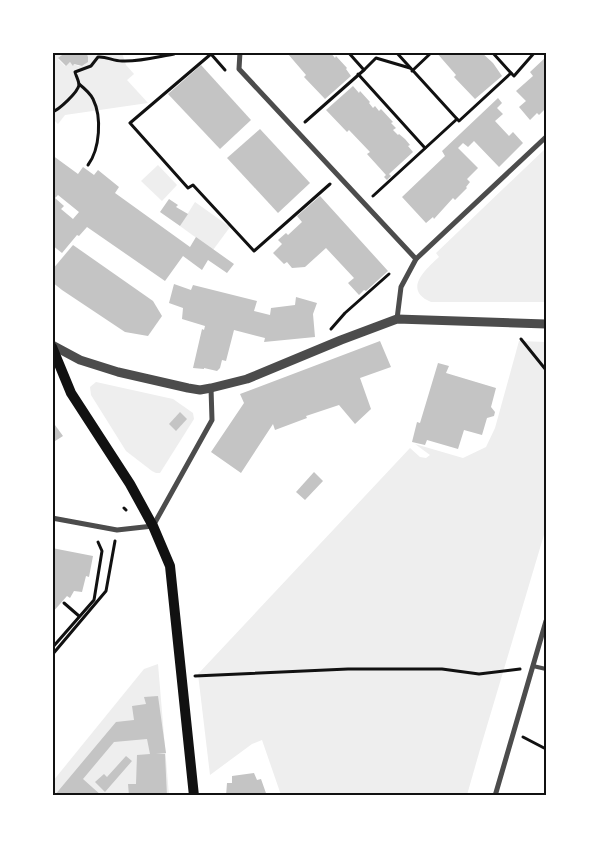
<svg xmlns="http://www.w3.org/2000/svg" width="599" height="848" viewBox="0 0 599 848" font-family="Cabin,sans-serif">
	<style>
		.green { fill: #eee }
		.building { fill: #c4c4c4; fill-rule: evenodd }
		.lines { fill: none; stroke-linecap: round; stroke-linejoin: round }
		.path { stroke: #111; stroke-width: 3 }
		.service { stroke: #4c4c4c; stroke-width: 4 }
		.minor { stroke: #4c4c4c; stroke-width: 5 }
		.tertiary { stroke: #4c4c4c; stroke-width: 9 }
		.secondary { stroke: #111; stroke-width: 10 }
		.neatline { fill: none; stroke: #111; stroke-width: 2 }
	</style>
	<rect width="100%" height="100%" fill="#fff"/>
	<g class="green">
		<path d="M52,53H59L62,55L58,59L65,66L70,62L73,65L74,64C83,70 91,62 86,53H122L126,65L134,74L127,80L148,103L65,115L58,124L53,119Z"/>
		<path d="M546,148V302H431C402,290 426,269 439,257L436,253Z"/>
		<path d="M158,165L177,185L162,201L141,181Z"/>
		<path d="M195,202L230,227L213,250L180,226Z"/>
		<path d="M519,341L546,342V528L481,746L467,795H281L262,740L252,744L210,775L198,674L410,448L420,457L426,458L430,455L415,444L463,458L486,447L495,428Z"/>
		<path d="M96,382L173,399L193,413L194,419L160,473H156L152,471L126,451L91,395L90,387Z"/>
		<path d="M158,664L169,795L53,796V781L144,669Z"/>
	</g>
	<g class="building">
		<path d="M59,52H86L88,57V62L82,66L74,64L73,66L70,62L66,66L58,58L62,55Z"/>
		<path d="M290,52H330L335,58L336,56L347,68L346,69L351,76L325,99L304,77L306,75L288,54Z"/>
		<path d="M436,52H481L493,63L502,76L475,99L454,77L456,75Z"/>
		<path d="M546,57V108L539,115L537,113L530,120L519,107L526,101L516,91L533,76L530,72Z"/>
		<path d="M201,65L251,120L220,149L168,94Z"/>
		<path d="M353,86L359,93L360,91L370,102L369,103L373,108L375,106L379,111L381,109L393,122L391,123L396,128L393,130L398,135L399,134L405,139L410,145L408,146L413,152L389,174L391,176L387,180L384,177L386,175L367,154L370,152L349,130L347,132L326,110Z"/>
		<path d="M498,98L502,103L497,108L503,114L495,121L509,136L513,132L523,143L499,167L474,141L468,147L463,143L458,148L478,168L467,179L470,182L466,187L467,188L455,200L453,198L434,219L433,217L426,223L402,197L445,156L442,151Z"/>
		<path d="M260,129L310,183L278,213L227,158Z"/>
		<path d="M52,155L78,174L83,167L94,175L98,170L119,187L115,193L190,247L196,237L234,264L227,273L208,260L202,270L183,256L165,281L87,227L79,236L77,235L62,253L52,245V230L55,226L52,224ZM58,195L79,212L73,219L61,209L64,206L55,198Z"/>
		<path d="M320,196L388,271L366,291L364,290L359,295L348,283L354,278L326,248L305,267L292,268L287,262L284,264L273,253L282,244L278,240L286,233L288,235L302,222L297,216Z"/>
		<path d="M169,199L178,205L176,207L188,214L180,226L160,212Z"/>
		<path d="M73,245L153,301L162,316L148,336L125,332L62,290L52,282V270Z"/>
		<path d="M174,284L191,290L193,285L257,301L254,311L270,315L271,308L295,305L296,297L317,303L313,314L315,337L264,342L265,338L234,330L226,361L222,360L220,368L217,371L204,368V369L193,368L202,329L204,330L205,326L182,319L183,308L169,303Z"/>
		<path d="M380,341L391,367L360,378L371,409L355,424L339,405L306,416L307,418L275,430L273,424L241,473L211,452L244,403L240,394Z"/>
		<path d="M438,363L449,366L446,373L496,388L491,407L495,412L494,416L487,418L482,435L464,430L458,449L427,440L425,445L412,442L417,422L420,423Z"/>
		<path d="M180,412L187,419L176,431L169,424Z"/>
		<path d="M52,421L63,436L52,443Z"/>
		<path d="M314,472L323,481L305,500L296,492Z"/>
		<path d="M52,548L93,556L89,577L86,576L82,592L74,591L70,598L67,596L52,613Z"/>
		<path d="M158,696L166,753L156,754H165L167,796H129L128,784H136L137,755L150,754L147,739L114,742L83,779L102,796H54L116,722L134,720L132,706L146,704L144,697Z"/>
		<path d="M126,756L132,761L105,792L95,782L104,774L107,777Z"/>
		<path d="M254,773L257,780L261,779L267,796H226L227,783H232V776Z"/>
	</g>
	<g class="lines">
		<g class="path">
			<path d="M348,52L364,70L376,58L410,68"/>
			<path d="M396,52L457,119"/>
			<path d="M492,52L511,73"/>
			<path d="M211,54L130,123L188,188L193,185L254,251L330,184"/>
			<path d="M211,54L225,70"/>
			<path d="M412,71L432,52"/>
			<path d="M358,74L425,148"/>
			<path d="M79,84C84,88 90,93 93,99C102,117 100,149 88,165"/>
			<path d="M52,112C59,110 78,92 79,85C79,81 76,76 75,72L91,66L98,57C106,56 113,61 122,61C138,62 157,57 174,54"/>
			<path d="M305,122L364,70"/>
			<path d="M373,196L457,119L459,121L511,73L514,76L535,52"/>
			<path d="M331,329L345,313L389,274"/>
			<path d="M521,339L546,370"/>
			<path d="M124,508L126,510"/>
			<path d="M64,603L79,616"/>
			<path d="M52,648L94,600L102,551L98,542"/>
			<path d="M52,655L106,591L115,541"/>
			<path d="M195,676L348,669H442L479,674L520,669"/>
			<path d="M523,737L546,749"/>
		</g>
		<path class="service" d="M533,666L546,669"/>
		<g class="minor">
			<path d="M240,52L239,69L416,259"/>
			<path d="M397,319L401,287L416,259L546,137"/>
			<path d="M52,518L117,530L153,526L212,420L211,388"/>
			<path d="M495,796L546,621"/>
		</g>
		<path class="tertiary" d="M52,345L80,360L118,372L188,388L200,390L211,388L247,379L341,340L397,319L546,324"/>
		<path class="secondary" d="M52,347L71,393L130,484L153,526L170,566L194,796"/>
	</g>
	<rect width="599" height="848" fill="none" stroke="#ffffff" stroke-width="108"/>
	<rect x="54" y="54" width="491" height="740" class="neatline"/>
</svg>
